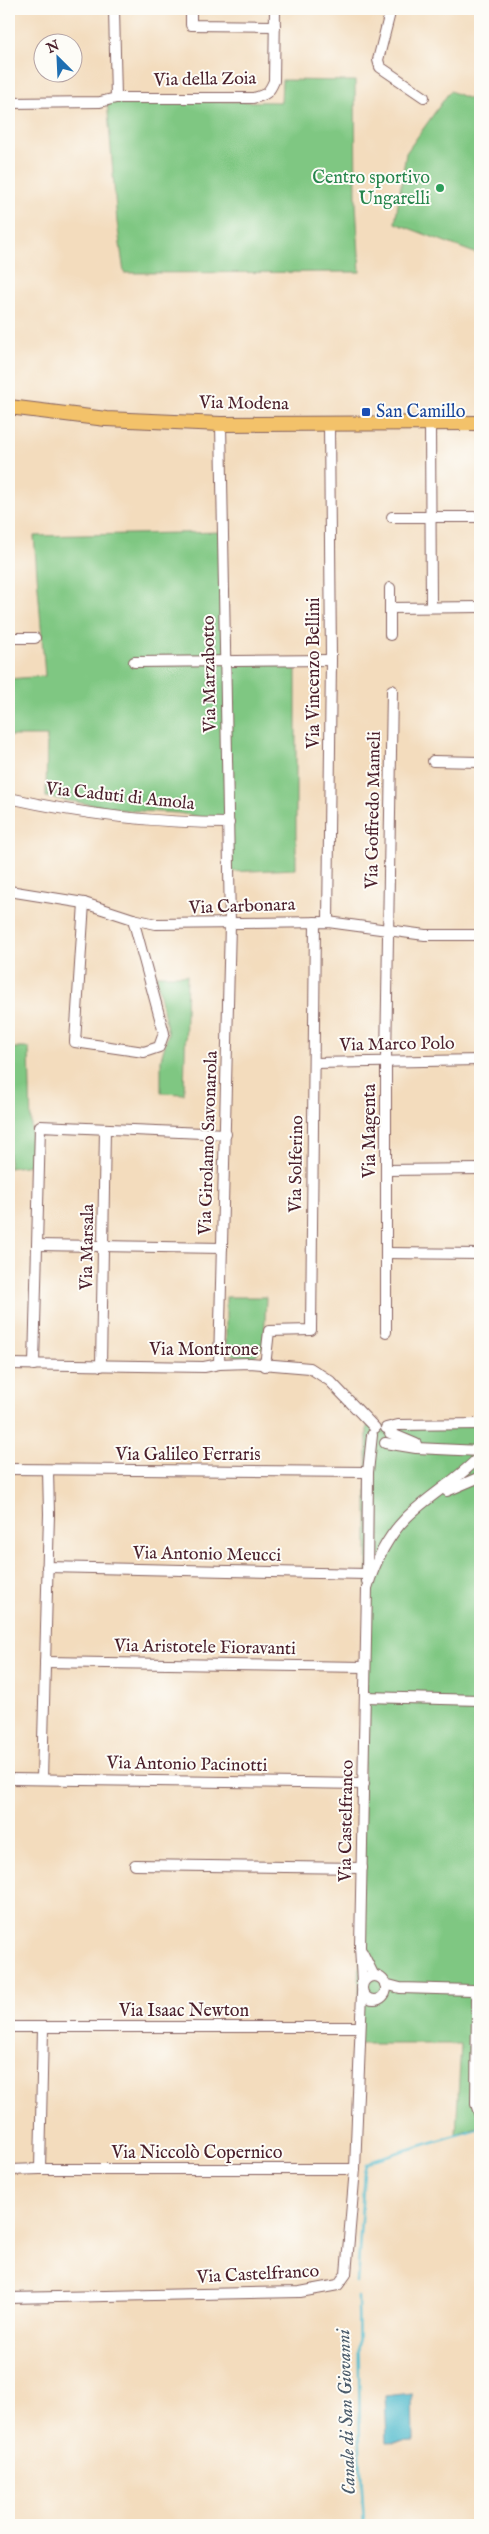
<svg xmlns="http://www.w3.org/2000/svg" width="489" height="2534" viewBox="0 0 489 2534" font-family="'IM FELL English',serif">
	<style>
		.green { fill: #7fc782; stroke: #647356 }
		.water { fill: #51bbcd; stroke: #4e6d7c }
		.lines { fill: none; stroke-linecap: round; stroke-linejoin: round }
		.stream { stroke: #51bbcd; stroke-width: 2.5 }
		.minor-casing { stroke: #85615e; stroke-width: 12 }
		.major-casing { stroke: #85615e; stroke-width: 16 }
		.minor { stroke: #fff; stroke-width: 10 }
		.major { stroke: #f3c26a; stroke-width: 14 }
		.leisure-dot { fill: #2e9e5b; stroke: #fdfcf7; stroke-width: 2 }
		.transit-dot { fill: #1a4fb4; stroke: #fdfcf7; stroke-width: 2 }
		.labels { text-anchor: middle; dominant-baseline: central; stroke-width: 4; stroke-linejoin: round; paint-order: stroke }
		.street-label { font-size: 18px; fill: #4a1f2b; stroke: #fdfcf7 }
		.leisure-label { font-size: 18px; fill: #27864d; stroke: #fdfcf7; text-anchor: end }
		.transit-label { font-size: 18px; fill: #164399; stroke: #fdfcf7; text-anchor: start }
		.water-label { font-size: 19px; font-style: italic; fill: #4d5d6c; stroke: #fdfcf7 }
	</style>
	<rect width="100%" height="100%" fill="#fdfcf7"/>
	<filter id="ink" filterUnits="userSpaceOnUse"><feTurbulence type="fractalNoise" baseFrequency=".02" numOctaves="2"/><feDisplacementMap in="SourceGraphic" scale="10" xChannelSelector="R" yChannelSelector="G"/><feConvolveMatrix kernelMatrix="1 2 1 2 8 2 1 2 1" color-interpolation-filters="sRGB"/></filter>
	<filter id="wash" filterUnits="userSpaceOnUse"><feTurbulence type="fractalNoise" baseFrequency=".0096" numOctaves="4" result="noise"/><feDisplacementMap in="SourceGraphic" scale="20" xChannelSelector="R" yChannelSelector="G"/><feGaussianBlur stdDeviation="1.12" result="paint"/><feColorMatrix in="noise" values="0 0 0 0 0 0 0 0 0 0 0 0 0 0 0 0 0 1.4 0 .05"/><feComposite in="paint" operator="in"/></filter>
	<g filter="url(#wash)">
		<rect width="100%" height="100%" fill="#f3dcbd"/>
		<g class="green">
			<path d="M282,80L355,81L356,203L360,272L124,273L117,222L107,100L281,102Z"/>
			<path d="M450,91L480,103V255L395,223L406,153Z"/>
			<path d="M225,532L228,662L296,661V869L228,872V821L177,813L123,810L46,797L47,736H9V679L45,676L34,536Z"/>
			<path d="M156,975H187L184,1094L161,1093V1059L168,1034Z"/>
			<path d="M9,1048H29L32,1165L9,1168Z"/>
			<path d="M226,1297H266L264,1345L255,1356C243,1359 233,1359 226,1348Z"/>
			<path d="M480,1425V2126L456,2134L461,2044H358L367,1564V1426Z"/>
		</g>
		<path class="water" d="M412,2393L413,2441L387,2442L385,2396Z"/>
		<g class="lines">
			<g class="stream">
				<path d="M357,2283L364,2172L366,2165L376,2159L480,2128"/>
				<path d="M358,2297L360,2452L364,2525"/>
			</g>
		</g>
	</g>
	<g filter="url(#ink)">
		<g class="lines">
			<defs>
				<g id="minor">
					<path d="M114,9L116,98"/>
					<path d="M191,9V25L275,26"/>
					<path d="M391,9L378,60L380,67L424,97"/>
					<path d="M9,103L100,102L116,98H253C266,95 269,93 274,81L275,9"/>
					<path d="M430,423L431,607"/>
					<path d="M392,517H480"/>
					<path d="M390,608L480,607"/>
					<path d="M390,635V588"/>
					<path d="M9,638H35"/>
					<path d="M134,662L331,660"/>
					<path d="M433,761L480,762"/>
					<path d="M9,798C80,814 155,823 229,823"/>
					<path d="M9,891L84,903L133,919L156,924L328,922L425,935H480"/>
					<path d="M84,903L75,1042L144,1052L159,1047L164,1033L133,919"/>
					<path d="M328,922L331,660L329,423"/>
					<path d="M314,1063L480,1060"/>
					<path d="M386,1170L480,1169"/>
					<path d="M37,1245L222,1248"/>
					<path d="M386,1253L480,1254"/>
					<path d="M386,1332V1060L392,690"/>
					<path d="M9,1364L204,1367L219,1364L250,1363L310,1368L330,1381L375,1428"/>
					<path d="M219,1364L230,924L221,424"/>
					<path d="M34,1365L40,1126L226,1134"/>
					<path d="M101,1366L105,1129"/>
					<path d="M265,1366L269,1331L311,1330L315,922"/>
					<path d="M386,1428L398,1425L480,1424"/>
					<path d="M390,1433L416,1444"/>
					<path d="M385,1443L416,1448L480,1451"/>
					<path d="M9,1469L368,1472"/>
					<path d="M447,1491L480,1477"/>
					<path d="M47,1567L366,1574"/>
					<path d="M367,1581L368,1472L372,1435"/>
					<path d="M45,1662L365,1667"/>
					<path d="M365,1697L480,1700"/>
					<path d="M9,1779L364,1784"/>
					<path d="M42,1779L49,1514L48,1470"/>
					<path d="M135,1865L362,1868"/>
					<path d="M362,1952L374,1976"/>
					<circle cx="374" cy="1988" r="12"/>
					<path d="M362,1983L360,1946L367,1588C375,1562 386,1538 406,1518C429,1495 458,1480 480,1456"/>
					<path d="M385,1984L400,1988L473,1990L477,1996L476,2104L480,2116"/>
					<path d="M9,2027H359"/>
					<path d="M43,2028L40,2169H355"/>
					<path d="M9,2170L40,2169"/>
					<path d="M9,2298L300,2292L338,2285L346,2274L355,2169L362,1993"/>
				</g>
				<path id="major" d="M9,407L106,419L221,424L480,423"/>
			</defs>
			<use href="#minor" class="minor-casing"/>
			<use href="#major" class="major-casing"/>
			<use href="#minor" class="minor"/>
			<use href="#major" class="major"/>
		</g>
	</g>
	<circle class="leisure-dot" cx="440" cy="188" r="5"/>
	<rect class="transit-dot" x="361" y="407" width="10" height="10" rx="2.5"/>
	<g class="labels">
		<g class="street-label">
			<text transform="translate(205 80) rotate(-1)">Via della Zoia</text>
			<text transform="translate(244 404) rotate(1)">Via Modena</text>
			<text transform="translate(314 673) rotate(-90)">Via Vincenzo Bellini</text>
			<text transform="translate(210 674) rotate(-91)">Via Marzabotto</text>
			<text transform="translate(120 797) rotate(6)">Via Caduti di Amola</text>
			<text transform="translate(374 810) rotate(-89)">Via Goffredo Mameli</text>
			<text transform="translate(242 907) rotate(-2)">Via Carbonara</text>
			<text transform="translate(397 1045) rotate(-1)">Via Marco Polo</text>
			<text transform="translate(370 1131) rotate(-90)">Via Magenta</text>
			<text transform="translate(209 1143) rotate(-88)">Via Girolamo Savonarola</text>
			<text transform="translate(297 1164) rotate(-89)">Via Solferino</text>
			<text transform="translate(88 1247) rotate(-89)">Via Marsala</text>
			<text x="204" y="1350">Via Montirone</text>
			<text x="188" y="1455">Via Galileo Ferraris</text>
			<text transform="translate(207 1555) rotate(1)">Via Antonio Meucci</text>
			<text transform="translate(205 1648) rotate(1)">Via Aristotele Fioravanti</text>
			<text transform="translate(187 1765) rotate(1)">Via Antonio Pacinotti</text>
			<text transform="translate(347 1821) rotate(-89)">Via Castelfranco</text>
			<text x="184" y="2011">Via Isaac Newton</text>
			<text x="197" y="2153">Via Niccolò Copernico</text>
			<text transform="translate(258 2275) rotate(-3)">Via Castelfranco</text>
		</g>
		<g class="leisure-label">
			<text x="430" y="178">Centro sportivo<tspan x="430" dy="21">Ungarelli</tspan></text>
		</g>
		<g class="transit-label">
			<text x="376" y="412">San Camillo</text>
		</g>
		<g class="water-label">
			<text transform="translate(347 2412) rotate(-92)">Canale di San Giovanni</text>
		</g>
	</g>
	<rect width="489" height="2534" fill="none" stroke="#fdfcf7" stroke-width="30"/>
	<g transform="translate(58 58) rotate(336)"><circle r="24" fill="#fdfcf7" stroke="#b5a4a5"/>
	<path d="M0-4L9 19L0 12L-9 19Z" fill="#1f6fb2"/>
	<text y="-8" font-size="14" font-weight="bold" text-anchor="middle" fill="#4a1f2b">N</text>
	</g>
</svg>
